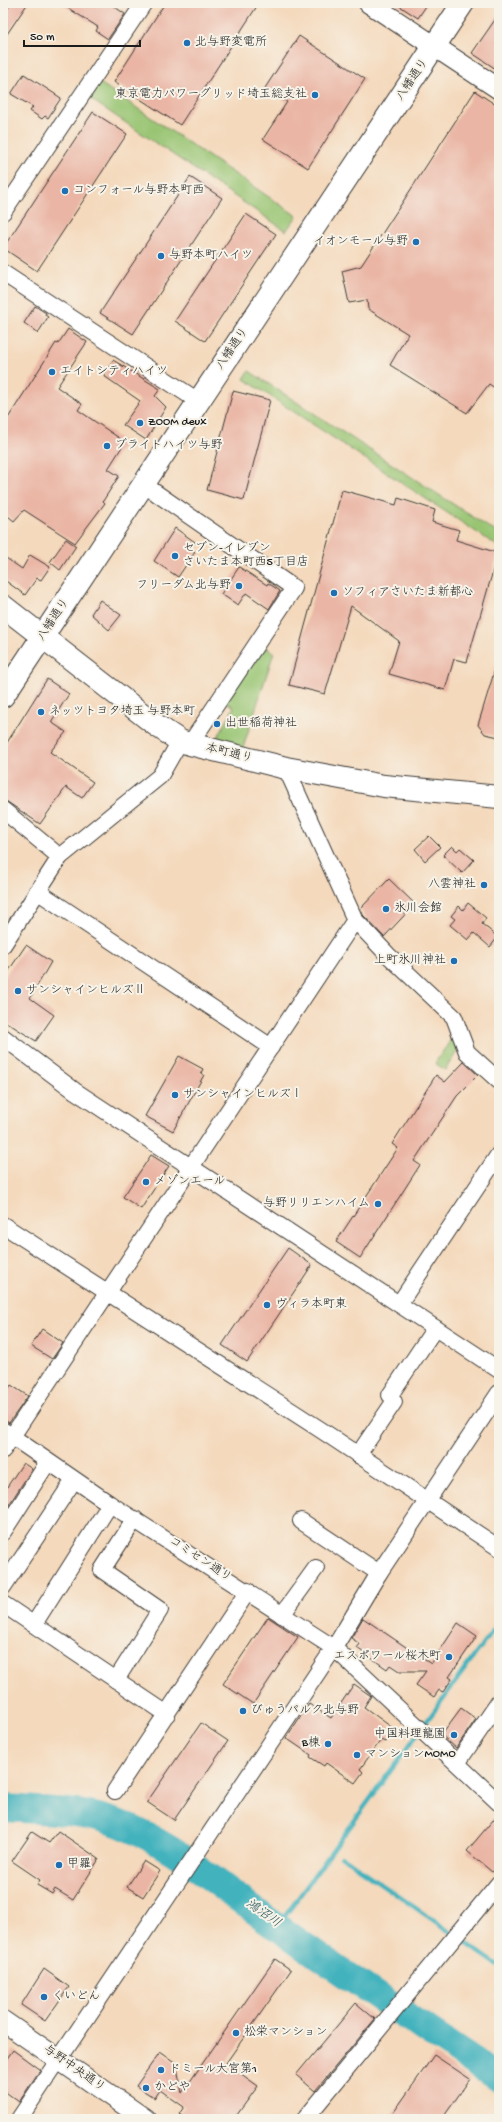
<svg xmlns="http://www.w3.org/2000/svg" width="502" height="2122" viewBox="0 0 502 2122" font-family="'Gochi Hand','Klee One',sans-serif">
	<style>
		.green { fill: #99c573; stroke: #5a7048 }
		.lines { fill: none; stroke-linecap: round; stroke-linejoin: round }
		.stream { stroke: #43b2bd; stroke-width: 4.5 }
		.river { stroke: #43b2bd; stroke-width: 28 }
		.building { fill: #eab5a4 }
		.minor-casing { stroke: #3c3834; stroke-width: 18 }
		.tertiary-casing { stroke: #3c3834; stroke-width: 22 }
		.secondary-casing { stroke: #3c3834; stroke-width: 24 }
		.minor { stroke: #fff; stroke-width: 16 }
		.tertiary { stroke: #fff; stroke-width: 20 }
		.secondary { stroke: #fff; stroke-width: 22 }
		.poi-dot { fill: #1f6fb2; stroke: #f7f3e8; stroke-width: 1.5 }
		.labels { text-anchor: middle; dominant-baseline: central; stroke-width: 4; stroke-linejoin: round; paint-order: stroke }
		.poi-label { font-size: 12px; fill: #1c1c1c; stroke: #f7f3e8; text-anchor: start }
		.street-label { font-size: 12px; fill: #1c1c1c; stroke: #f7f3e8 }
		.water-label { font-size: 13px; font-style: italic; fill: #2c585c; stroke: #f7f3e8 }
	</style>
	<rect width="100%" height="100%" fill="#f7f3e8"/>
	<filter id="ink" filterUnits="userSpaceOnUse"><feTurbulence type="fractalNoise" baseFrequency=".025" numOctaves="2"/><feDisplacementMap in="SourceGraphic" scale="8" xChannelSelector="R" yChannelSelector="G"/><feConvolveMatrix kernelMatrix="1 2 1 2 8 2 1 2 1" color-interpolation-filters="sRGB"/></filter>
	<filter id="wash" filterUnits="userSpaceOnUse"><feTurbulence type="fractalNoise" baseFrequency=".012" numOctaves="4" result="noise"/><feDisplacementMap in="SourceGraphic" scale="16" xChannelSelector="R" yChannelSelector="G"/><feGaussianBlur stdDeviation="0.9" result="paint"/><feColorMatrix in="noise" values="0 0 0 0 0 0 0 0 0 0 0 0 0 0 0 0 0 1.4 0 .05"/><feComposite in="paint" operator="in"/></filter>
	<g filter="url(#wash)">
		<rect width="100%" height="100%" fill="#f4d9bc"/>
		<g class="green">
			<path d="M100,83L297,216L286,231L89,98Z"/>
			<path d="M249,371L499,534V547L244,379Z"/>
			<path d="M260,644L274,652L242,751L214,744L234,707L223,700Z"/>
			<path d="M452,1038L458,1050L445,1070L435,1063Z"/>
		</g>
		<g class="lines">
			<g class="stream">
				<path d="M341,1856L499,1966"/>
				<path d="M277,1927L499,1622"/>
			</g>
			<path class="river" d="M3,1808C33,1810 74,1810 102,1818C163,1835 212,1880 262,1916C340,1972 420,2025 499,2079"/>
		</g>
		<g id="blocks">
			<g class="building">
				<path d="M11,3H28L3,40V16Z"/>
				<path d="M60,3H109L125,14L108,39L96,31L98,27Z"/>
				<path d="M165,3H259L180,125L114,82Z"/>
				<path d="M395,3H428L418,18Z"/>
				<path d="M499,14V71L472,53Z"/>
				<path d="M299,36L365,79L308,168L263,139L287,102L265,88Z"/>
				<path d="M24,74L61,98L48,118L45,116L42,119L30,111L33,107L11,94Z"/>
				<path d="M475,91L499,107V391L489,384L467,413L390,365L408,334L368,309L367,300L349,303L342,271L361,266Z"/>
				<path d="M93,112L127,134L37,271L3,248Z"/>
				<path d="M190,177L222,198L133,334L100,313Z"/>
				<path d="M246,214L276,234L205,341L175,321Z"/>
				<path d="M35,306L46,313L45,315L48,317L38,333L24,323Z"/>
				<path d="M68,329L87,342L57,387L82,404L78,410L125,442L108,469L119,476L103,501L105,503L75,543L24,510L14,521L3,512V426L56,343L58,344Z"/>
				<path d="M113,360L160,389L155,396L166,407L146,440L123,425L140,401L104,376Z"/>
				<path d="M233,391L270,400L244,500L207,490Z"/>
				<path d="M342,490L396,505L398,498L435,510L432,522L459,530L456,540L498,553L467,662L454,659L445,690L389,674L399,641L351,606L325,694L289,685Z"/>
				<path d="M175,528L195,542L190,548L195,552L178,577L154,561Z"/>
				<path d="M66,539L76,546L60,570L50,562Z"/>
				<path d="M30,555L50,567L41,580L37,578L25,595L3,579V556L22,569Z"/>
				<path d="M239,567L267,585L268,583L280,591L269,609L246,593L238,605L221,594Z"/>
				<path d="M100,600L121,615L109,630L91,614Z"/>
				<path d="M496,666H499V737L485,734L478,725Z"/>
				<path d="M47,679L69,694L51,722L66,732L50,752L93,782L82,798L66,787L40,824L3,799V749Z"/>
				<path d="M429,836L440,847L425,861L415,849Z"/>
				<path d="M452,846L457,851L460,848L474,860L462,873L443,855Z"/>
				<path d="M389,879L415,904L384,937L363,915L361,908Z"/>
				<path d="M468,903L486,918L482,924L498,937L490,947L474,933L468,940L450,925L455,919L451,916L459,906L463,910Z"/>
				<path d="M26,945L51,962L30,998L54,1015L36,1041L3,1020V979Z"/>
				<path d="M179,1056L203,1069L201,1073L204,1075L173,1131L145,1116Z"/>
				<path d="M464,1062L478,1075L457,1096L414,1161L420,1165L360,1258L336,1242L398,1148L392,1144L436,1075L445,1082Z"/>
				<path d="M151,1155L169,1166L141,1209L123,1197Z"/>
				<path d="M288,1248L312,1265L247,1362L222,1345Z"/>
				<path d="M42,1329L63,1343L52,1359L31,1346Z"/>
				<path d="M11,1385L28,1396L9,1423L3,1419V1397Z"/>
				<path d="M23,1463L32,1469L3,1514V1493Z"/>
				<path d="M268,1617L298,1637L253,1704L223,1684Z"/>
				<path d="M363,1618L431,1664L458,1623L477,1636L449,1677L452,1679L443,1692L439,1690L434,1697L416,1685L426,1671H399L390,1665L387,1669L357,1648L360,1644L351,1638Z"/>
				<path d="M354,1684L371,1696L364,1707L394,1729L385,1742L381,1740L360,1769L363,1772L355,1783L326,1763L324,1766L310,1757L311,1755L286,1738L309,1704L331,1718Z"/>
				<path d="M461,1708L476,1719L456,1748L441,1735Z"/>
				<path d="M201,1723L228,1741L174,1820L147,1802Z"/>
				<path d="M499,1813V1867L492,1872L467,1851Z"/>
				<path d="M58,1831L99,1859L73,1900L55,1889L52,1894L37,1885L40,1880L12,1861L32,1832L49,1843Z"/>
				<path d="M144,1861L160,1871L143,1897L127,1887Z"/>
				<path d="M275,1959L291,1970L226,2063L258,2086L234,2119H186L179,2114L184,2107L160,2090L155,2098L136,2086L160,2052L176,2063L182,2093Z"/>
				<path d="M44,1969L69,1987L45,2021L21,2005Z"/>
				<path d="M356,2003L375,2019L315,2091L296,2075Z"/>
				<path d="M13,2050L40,2070L19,2102L3,2090V2064Z"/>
				<path d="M434,2055L470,2079L442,2119H389Z"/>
			</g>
		</g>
	</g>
	<g filter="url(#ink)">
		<use href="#blocks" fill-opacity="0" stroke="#3c3834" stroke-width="1"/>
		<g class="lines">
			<defs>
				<g id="minor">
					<path d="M3,212L144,3"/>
					<path d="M3,273L198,401"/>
					<path d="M143,484L294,588L190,744"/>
					<path d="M286,768L355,920L388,955L454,1017L467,1052L499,1081"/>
					<path d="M3,810L60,857"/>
					<path d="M37,891L271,1047"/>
					<path d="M3,945L60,857L160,776L180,741"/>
					<path d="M3,1037L75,1091L499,1370"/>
					<path d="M3,1225L321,1430L499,1548"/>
					<path d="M399,1304L499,1154"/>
					<path d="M390,1395L435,1328"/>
					<path d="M4,1431L110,1504L334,1648L499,1803"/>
					<path d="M3,1450L355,920"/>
					<path d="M358,1455L394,1402"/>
					<path d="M301,1521L379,1573"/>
					<path d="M3,1532L48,1462"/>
					<path d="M3,1587L74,1480"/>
					<path d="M3,1604L167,1714"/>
					<path d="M282,1615L316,1568"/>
					<path d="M34,1624L110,1504"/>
					<path d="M116,1680L160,1610L102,1570L135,1519"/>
					<path d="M458,1762L499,1702"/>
					<path d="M115,1791L248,1591"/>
					<path d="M19,2119L334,1648L379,1573L499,1393"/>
					<path d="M305,2119L499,1883"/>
				</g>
				<g id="tertiary">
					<path d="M369,3L499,89"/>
					<path d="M3,2021L145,2119"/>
				</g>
				<g id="secondary">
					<path d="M3,606L156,725L180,741L190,744L286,768L384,786L499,797"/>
					<path d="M3,696L463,3"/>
				</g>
			</defs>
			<use href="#minor" class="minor-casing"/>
			<use href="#tertiary" class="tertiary-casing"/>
			<use href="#secondary" class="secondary-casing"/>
			<use href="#minor" class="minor"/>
			<use href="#tertiary" class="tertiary"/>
			<use href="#secondary" class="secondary"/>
		</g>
	</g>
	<g class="poi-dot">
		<circle cx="187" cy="43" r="4"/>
		<circle cx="315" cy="95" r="4"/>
		<circle cx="65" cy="191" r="4"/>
		<circle cx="416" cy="242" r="4"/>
		<circle cx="161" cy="256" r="4"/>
		<circle cx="52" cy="372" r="4"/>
		<circle cx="140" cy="423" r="4"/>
		<circle cx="107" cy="446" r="4"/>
		<circle cx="175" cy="556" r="4"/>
		<circle cx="239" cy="586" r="4"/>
		<circle cx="334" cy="593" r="4"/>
		<circle cx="41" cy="712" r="4"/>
		<circle cx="217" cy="724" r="4"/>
		<circle cx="484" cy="885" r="4"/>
		<circle cx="386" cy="909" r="4"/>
		<circle cx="454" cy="961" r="4"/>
		<circle cx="18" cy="991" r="4"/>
		<circle cx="175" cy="1095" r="4"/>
		<circle cx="146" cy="1182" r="4"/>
		<circle cx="378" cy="1204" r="4"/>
		<circle cx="267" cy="1305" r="4"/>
		<circle cx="449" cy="1657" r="4"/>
		<circle cx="243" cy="1711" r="4"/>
		<circle cx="454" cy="1735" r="4"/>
		<circle cx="328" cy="1744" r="4"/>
		<circle cx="357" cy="1755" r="4"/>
		<circle cx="59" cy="1865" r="4"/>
		<circle cx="44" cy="1997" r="4"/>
		<circle cx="236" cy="2033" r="4"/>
		<circle cx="161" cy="2070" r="4"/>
		<circle cx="146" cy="2088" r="4"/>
	</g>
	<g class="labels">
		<g class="poi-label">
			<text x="195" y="43">北与野変電所</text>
			<text x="307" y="95" text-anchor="end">東京電力パワーグリッド埼玉総支社</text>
			<text x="73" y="191">コンフォール与野本町西</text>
			<text x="408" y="242" text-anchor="end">イオンモール与野</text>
			<text x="169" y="256">与野本町ハイツ</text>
			<text x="60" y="372">エイトシティハイツ</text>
			<text x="148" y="423">ZOOM deux</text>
			<text x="115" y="446">ブライトハイツ与野</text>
			<text x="183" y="549">セブン-イレブン<tspan x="183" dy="14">さいたま本町西5丁目店</tspan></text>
			<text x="231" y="586" text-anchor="end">フリーダム北与野</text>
			<text x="342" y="593">ソフィアさいたま新都心</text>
			<text x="49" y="712">ネッツトヨタ埼玉 与野本町</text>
			<text x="225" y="724">出世稲荷神社</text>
			<text x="476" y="885" text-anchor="end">八雲神社</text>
			<text x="394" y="909">氷川会館</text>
			<text x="446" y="961" text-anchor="end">上町氷川神社</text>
			<text x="26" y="991">サンシャインヒルズⅡ</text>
			<text x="183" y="1095">サンシャインヒルズⅠ</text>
			<text x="154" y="1182">メゾンエール</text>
			<text x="370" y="1204" text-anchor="end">与野リリエンハイム</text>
			<text x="275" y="1305">ヴィラ本町東</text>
			<text x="441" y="1657" text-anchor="end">エスポワール桜木町</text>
			<text x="251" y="1711">びゅうパルク北与野</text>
			<text x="446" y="1735" text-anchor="end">中国料理龍園</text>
			<text x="320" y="1744" text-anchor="end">B棟</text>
			<text x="365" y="1755">マンションMOMO</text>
			<text x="67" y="1865">甲羅</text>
			<text x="52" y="1997">くいどん</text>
			<text x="244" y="2033">松栄マンション</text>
			<text x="169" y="2070">ドミール大宮第1</text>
			<text x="154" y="2088">かどや</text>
		</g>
		<g class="street-label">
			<text transform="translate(413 80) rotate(-56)">八幡通り</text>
			<text transform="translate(233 349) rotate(-56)">八幡通り</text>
			<text transform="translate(54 620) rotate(-57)">八幡通り</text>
			<text transform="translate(229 754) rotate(14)">本町通り</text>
			<text transform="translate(200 1560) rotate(33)">コミセン通り</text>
			<text transform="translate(74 2069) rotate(35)">与野中央通り</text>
		</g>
		<g class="water-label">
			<text transform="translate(263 1914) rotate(35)">鴻沼川</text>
		</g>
	</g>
	<rect width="502" height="2122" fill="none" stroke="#f7f3e8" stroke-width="16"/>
	<path d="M24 40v6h116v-6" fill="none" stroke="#1c1c1c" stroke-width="2"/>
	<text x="30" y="40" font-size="12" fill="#1c1c1c" stroke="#f7f3e8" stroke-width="3" paint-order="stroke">50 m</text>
</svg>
